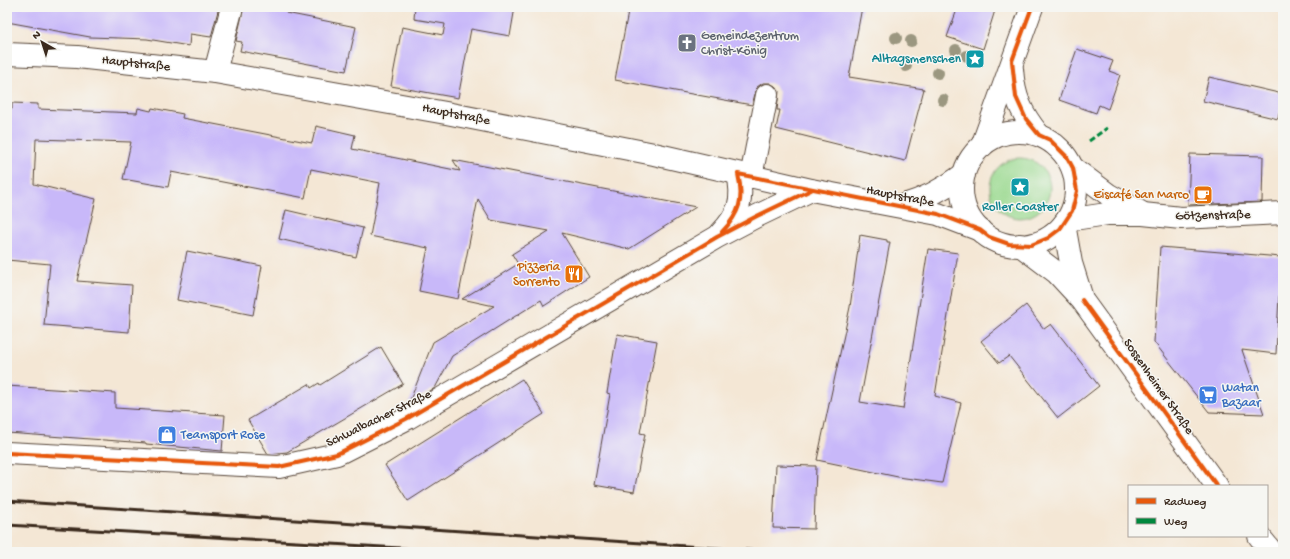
<svg xmlns="http://www.w3.org/2000/svg" width="1290" height="559" viewBox="0 0 1290 559" font-family="'Gochi Hand',sans-serif">
	<style>
		.green { fill: #9ad98f; stroke: #6a8256 }
		.building { fill: #c8b8f9 }
		.lines { fill: none; stroke-linecap: round; stroke-linejoin: round }
		.minor-casing { stroke: #574639; stroke-width: 24 }
		.minor { stroke: #fff; stroke-width: 22 }
		.rail { stroke: #3b2a1e; stroke-width: 3 }
		.quiet { stroke: #00873e; stroke-width: 3; stroke-dasharray: 6 3; stroke-linecap: butt }
		.cycleway-casing { stroke: #f6f6f2; stroke-width: 6 }
		.cycleway { stroke: #e8590c; stroke-width: 4 }
		.tree { fill: #9b9780 }
		.labels { text-anchor: middle; dominant-baseline: central; stroke-width: 3; stroke-linejoin: round; paint-order: stroke }
		.worship-label { font-size: 13px; fill: #5b616d; stroke: #f6f6f2; text-anchor: start }
		.culture-label { font-size: 13px; fill: #0d838f; stroke: #f6f6f2; text-anchor: end }
		.street-label { font-size: 13px; fill: #3b2a1e; stroke: #f6f6f2 }
		.food-label { font-size: 13px; fill: #c56008; stroke: #f6f6f2; text-anchor: end }
		.shop-label { font-size: 13px; fill: #366cbe; stroke: #f6f6f2; text-anchor: start }
	</style>
	<rect width="100%" height="100%" fill="#f6f6f2"/>
	<filter id="ink" filterUnits="userSpaceOnUse"><feTurbulence type="fractalNoise" baseFrequency=".025" numOctaves="2"/><feDisplacementMap in="SourceGraphic" scale="8" xChannelSelector="R" yChannelSelector="G"/><feConvolveMatrix kernelMatrix="1 2 1 2 8 2 1 2 1" color-interpolation-filters="sRGB"/></filter>
	<filter id="wash" filterUnits="userSpaceOnUse"><feTurbulence type="fractalNoise" baseFrequency=".012" numOctaves="4" result="noise"/><feDisplacementMap in="SourceGraphic" scale="16" xChannelSelector="R" yChannelSelector="G"/><feGaussianBlur stdDeviation="0.9" result="paint"/><feColorMatrix in="noise" values="0 0 0 0 0 0 0 0 0 0 0 0 0 0 0 0 0 1.4 0 .05"/><feComposite in="paint" operator="in"/></filter>
	<g filter="url(#wash)">
		<rect width="100%" height="100%" fill="#f4e7d5"/>
		<circle class="green" cx="1020" cy="188" r="30"/>
		<g id="blocks">
			<g class="building">
				<path d="M7,7H219L211,37L190,34L189,46L147,39L90,37L7,22Z"/>
				<path d="M244,7H287L286,13L356,27L346,71L240,51L242,42L236,41Z"/>
				<path d="M415,7H515L510,36L471,29L458,98L391,86L402,27L443,35L445,24L414,19Z"/>
				<path d="M629,7H862L849,77L924,89L905,161L776,129L780,110H777L779,91L775,86L770,83H763L757,87L752,105L615,80Z"/>
				<path d="M958,7H996L983,49L947,37Z"/>
				<path d="M1077,49L1113,61L1109,71L1120,75L1108,109L1099,105L1096,113L1059,100Z"/>
				<path d="M1209,77L1283,94L1278,119L1203,101Z"/>
				<path d="M12,103L38,104V109L137,113L138,108L151,111L152,108L183,114L182,118L312,143L316,126L355,135L352,149L460,171L453,160L696,207L629,249L562,233L589,277L544,306L541,300L452,356L435,388L409,403L433,342L494,306L462,299L518,264L512,254L549,231L491,220L478,199L458,299L419,291L428,248L370,236L380,183L311,169L305,198L171,172L168,187L123,179L131,142L36,139L34,184L96,199L77,281L132,285L129,332L44,325L50,264L7,260V109H12Z"/>
				<path d="M1190,154L1263,156L1262,202L1188,205Z"/>
				<path d="M286,210L363,228L356,257L279,239Z"/>
				<path d="M860,235L887,240V242H890L860,402L903,409L928,249L958,253L935,396L961,403L942,483L898,477L817,460L850,307Z"/>
				<path d="M1160,247L1281,257L1276,354L1242,350L1264,414L1209,412L1154,342Z"/>
				<path d="M187,251L262,266L253,315L177,300Z"/>
				<path d="M1026,305L1044,329L1051,324L1099,386L1058,418L1009,356L999,363L981,341Z"/>
				<path d="M617,334L657,341L640,433L645,434L634,492L594,485L610,394L607,393Z"/>
				<path d="M381,347L403,384L287,452L268,454L248,420L309,384L311,388L319,383L320,385Z"/>
				<path d="M522,379L544,414L408,501L385,465Z"/>
				<path d="M7,386L115,393V408L225,415L222,451L146,444V443L7,433Z"/>
				<path d="M776,465L816,466L814,529L773,528Z"/>
			</g>
		</g>
	</g>
	<g filter="url(#ink)">
		<use href="#blocks" fill-opacity="0" stroke="#574639" stroke-width="1"/>
		<g class="lines">
			<defs>
				<g id="minor">
					<path d="M7,54L77,57L215,72L446,113L654,154L811,190L938,214L980,230"/>
					<path d="M1012,69C1014,97 1021,113 1039,135"/>
					<path d="M215,72L232,7"/>
					<circle cx="1019" cy="189" r="57"/>
					<path d="M982,146L1032,7"/>
					<path d="M1073,168L1109,195L1140,212"/>
					<path d="M751,177L767,95"/>
					<path d="M901,206C926,199 944,189 964,174"/>
					<path d="M1067,220L1107,214H1143L1181,218L1283,213"/>
					<path d="M1064,224L1071,263L1081,295"/>
					<path d="M721,233C739,214 744,200 738,174"/>
					<path d="M1020,245L1057,273L1082,300L1217,486"/>
					<path d="M7,453L279,467L337,454L408,418L717,237L757,216L811,190"/>
					<path d="M1259,536L1272,552"/>
				</g>
			</defs>
			<use href="#minor" class="minor-casing"/>
			<use href="#minor" class="minor"/>
			<g class="rail">
				<path d="M7,501L778,552"/>
				<path d="M7,525L469,552"/>
			</g>
			<path class="quiet" d="M1089,141L1107,128"/>
			<defs>
				<g id="cycleway">
					<path d="M722,232C740,213 744,199 738,174L938,214L980,230L989,237L1009,244L1031,245L1048,238L1060,229L1072,211L1077,191L1073,168L1067,157L1050,140L1039,135L1026,119L1016,97L1012,61L1032,7"/>
					<path d="M1082,300L1217,486"/>
					<path d="M7,453L279,467L337,454L408,418L717,237L757,216L811,190"/>
				</g>
			</defs>
			<use href="#cycleway" class="cycleway-casing"/>
			<use href="#cycleway" class="cycleway"/>
		</g>
		<g class="tree">
			<circle cx="896" cy="38" r="6"/>
			<circle cx="911" cy="41" r="6"/>
			<circle cx="956" cy="50" r="6"/>
			<circle cx="967" cy="56" r="6"/>
			<circle cx="906" cy="66" r="6"/>
			<circle cx="938" cy="73" r="6"/>
			<circle cx="943" cy="100" r="6"/>
		</g>
	</g>
	<defs>
		<symbol id="church-square" viewBox="-11 -11 22 22"><rect x="-9" y="-9" width="18" height="18" rx="4" fill="#6b7280" stroke="#f6f6f2"/><path d="M-1.2-6h2.4v3.5h3.3v2.4h-3.3V6h-2.4V-.1h-3.3v-2.4h3.3Z" fill="#fff"/></symbol>
		<symbol id="sight-square" viewBox="-11 -11 22 22"><rect x="-9" y="-9" width="18" height="18" rx="4" fill="#0f9aa8" stroke="#f6f6f2"/><path d="M0-6L1.8-2.2L6-1.7L2.9 1.2L3.7 5.4L0 3.3L-3.7 5.4L-2.9 1.2L-6-1.7L-1.8-2.2Z" fill="#fff"/></symbol>
		<symbol id="cafe-square" viewBox="-11 -11 22 22"><rect x="-9" y="-9" width="18" height="18" rx="4" fill="#e8710a" stroke="#f6f6f2"/><path d="M-5.5-4.5H6V0H3Q3 3.5 0 3.5H-2.5Q-5.5 3.5-5.5 0ZM3-3.2v2h1.7v-2ZM-6 4.5H4V6H-6Z" fill="#fff"/></symbol>
		<symbol id="restaurant-square" viewBox="-11 -11 22 22"><rect x="-9" y="-9" width="18" height="18" rx="4" fill="#e8710a" stroke="#f6f6f2"/><path d="M-5-6h1v4h1v-4h1v4h1v-4h1v5L-1.5 .5V6h-2V.5L-5-1ZM5-6V6H3V1.5H1.5Q1.5-4 5-6Z" fill="#fff"/></symbol>
		<symbol id="supermarket-square" viewBox="-11 -11 22 22"><rect x="-9" y="-9" width="18" height="18" rx="4" fill="#3f7fe0" stroke="#f6f6f2"/><path d="M-6-5.5h2.5l.6 2H6L4.5 2H-2.5L-4.4-4H-6ZM-1.5 3.2a1.3 1.3 0 1 0 .1 0ZM3 3.2a1.3 1.3 0 1 0 .1 0Z" fill="#fff"/></symbol>
		<symbol id="shop-square" viewBox="-11 -11 22 22"><rect x="-9" y="-9" width="18" height="18" rx="4" fill="#3f7fe0" stroke="#f6f6f2"/><path d="M-5-2.5h2.3a2.7 3.5 0 0 1 5.4 0H5L5.5 6h-11ZM-1.5-2.5h3a1.5 2.3 0 0 0-3 0Z" fill="#fff"/></symbol>
	</defs>
	<g fill-rule="evenodd">
		<use href="#church-square" x="676" y="32" width="22" height="22"/>
		<use href="#sight-square" x="964" y="48" width="22" height="22"/>
		<use href="#sight-square" x="1009" y="176" width="22" height="22"/>
		<use href="#cafe-square" x="1192" y="184" width="22" height="22"/>
		<use href="#restaurant-square" x="563" y="263" width="22" height="22"/>
		<use href="#supermarket-square" x="1197" y="384" width="22" height="22"/>
		<use href="#shop-square" x="156" y="424" width="22" height="22"/>
	</g>
	<g class="labels">
		<g class="worship-label">
			<text x="701" y="36">Gemeindezentrum<tspan x="701" dy="15">Christ-König</tspan></text>
		</g>
		<g class="culture-label">
			<text x="961" y="59">Alltagsmenschen</text>
			<text x="1020" y="207" text-anchor="middle">Roller Coaster</text>
		</g>
		<g class="street-label">
			<text transform="translate(136 64) rotate(6)">Hauptstraße</text>
			<text transform="translate(456 115) rotate(11)">Hauptstraße</text>
			<text transform="translate(900 197) rotate(11)">Hauptstraße</text>
			<text transform="translate(1213 216) rotate(-1)">Götzenstraße</text>
			<text transform="translate(1158 387) rotate(55)">Sossenheimer Straße</text>
			<text transform="translate(379 419) rotate(-26)">Schwalbacher Straße</text>
		</g>
		<g class="food-label">
			<text x="1189" y="195">Eiscafé San Marco</text>
			<text x="560" y="267">Pizzeria<tspan x="560" dy="15">Sorrento</tspan></text>
		</g>
		<g class="shop-label">
			<text x="1222" y="388">Watan<tspan x="1222" dy="15">Bazaar</tspan></text>
			<text x="181" y="435">Teamsport Rose</text>
		</g>
	</g>
	<rect width="1290" height="559" fill="none" stroke="#f6f6f2" stroke-width="24"/>
	<rect x="1128" y="485" width="140" height="52" fill="#f6f6f2" stroke="#aba49d"/>
	<rect x="1136" y="498" width="20" height="6" fill="#e8590c" stroke="#aba49d"/>
	<text x="1164" y="505" font-size="12" fill="#3b2a1e">Radweg</text>
	<rect x="1136" y="518" width="20" height="6" fill="#00873e" stroke="#aba49d"/>
	<text x="1164" y="525" font-size="12" fill="#3b2a1e">Weg</text>
	<g transform="translate(42 42) rotate(321)" stroke="#f6f6f2" stroke-width="3" paint-order="stroke">
	<path d="M0-3L7 15L0 10L-7 15Z" fill="#3b2a1e"/>
	<text y="-6" font-size="11" font-weight="bold" text-anchor="middle" fill="#3b2a1e">N</text>
	</g>
</svg>
